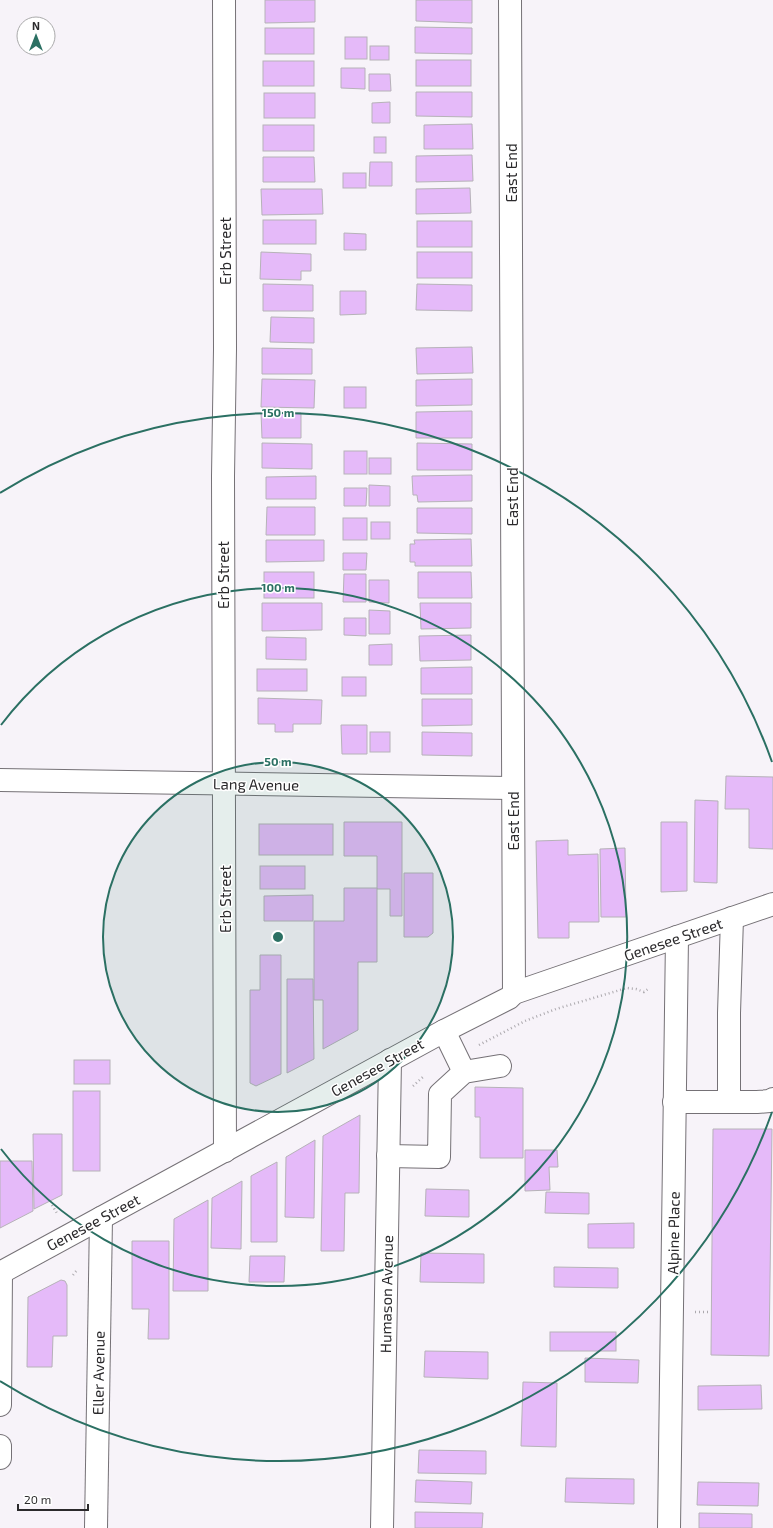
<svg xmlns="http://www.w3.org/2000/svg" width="773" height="1528" viewBox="0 0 773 1528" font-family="'Exo 2',sans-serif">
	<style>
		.building { fill: #e5baf9; stroke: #b6b2b8 }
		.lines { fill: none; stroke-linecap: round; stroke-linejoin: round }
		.minor-casing { stroke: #757176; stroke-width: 24 }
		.major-casing { stroke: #757176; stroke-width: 24 }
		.path { stroke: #aca9ae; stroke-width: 2.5; stroke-dasharray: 1 3; stroke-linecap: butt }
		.minor { stroke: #fff; stroke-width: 22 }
		.major { stroke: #fff; stroke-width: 22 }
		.ring { fill: none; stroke: #2b7063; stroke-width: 2 }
		.labels { text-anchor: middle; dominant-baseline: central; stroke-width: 3; stroke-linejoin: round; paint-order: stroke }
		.street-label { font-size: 15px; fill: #2b2a2c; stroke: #fff }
		.centre { fill: #2b7063; stroke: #fff; stroke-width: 2 }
		.ring-label { font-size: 12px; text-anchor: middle; font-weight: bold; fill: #2b7063; stroke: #fff; stroke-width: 3; stroke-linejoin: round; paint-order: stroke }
	</style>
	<rect width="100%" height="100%" fill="#f7f3f9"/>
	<g class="building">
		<path d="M265,0H315V22L265,23Z"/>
		<path d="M416,0H472V23L416,21Z"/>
		<path d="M415,27L472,28V54L415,53Z"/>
		<rect x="265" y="28" width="49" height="26"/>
		<rect x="345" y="37" width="22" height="22"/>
		<rect x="370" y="46" width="19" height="14"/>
		<rect x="416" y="60" width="55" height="26"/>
		<rect x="263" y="61" width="51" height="25"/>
		<path d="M341,68H365V89L341,88Z"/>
		<path d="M369,74H390L391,91H369Z"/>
		<path d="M416,92H472V117L416,116Z"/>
		<rect x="264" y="93" width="51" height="25"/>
		<path d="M390,102V123H372V103Z"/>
		<path d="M472,124L473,149H424V125Z"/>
		<rect x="263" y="125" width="51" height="26"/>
		<rect x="374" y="137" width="12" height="16"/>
		<path d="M472,155L473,181L416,182V156Z"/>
		<path d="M263,157H314L315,182H263Z"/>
		<path d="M370,162H392V186H369Z"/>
		<rect x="343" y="173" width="23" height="15"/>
		<path d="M470,188L471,213L416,214V189Z"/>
		<path d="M261,189H322L323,214L262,215Z"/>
		<rect x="263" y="220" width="53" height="24"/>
		<rect x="417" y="221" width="55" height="26"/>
		<path d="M344,233L366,234V250H344Z"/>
		<path d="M261,252L311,254V271H301V280L260,279Z"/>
		<rect x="417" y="252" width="55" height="26"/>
		<path d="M263,284L313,285V311H263Z"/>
		<path d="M417,284L472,285V311L416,310Z"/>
		<path d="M340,291H366V314L340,315Z"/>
		<path d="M271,317L314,318V343L270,342Z"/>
		<path d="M472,347L473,373L417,374L416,348Z"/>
		<path d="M262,348L312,349V374H262Z"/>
		<path d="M262,379L315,380L314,408L261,407Z"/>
		<path d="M472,379V405L416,406V380Z"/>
		<rect x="344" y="387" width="22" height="21"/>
		<path d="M472,411V438H416V412Z"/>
		<path d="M261,413H301V438H262Z"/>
		<path d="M262,443L312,444V469L262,468Z"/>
		<path d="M417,443L472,444V470H417Z"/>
		<rect x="344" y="451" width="23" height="23"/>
		<rect x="369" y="458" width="22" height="16"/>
		<path d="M472,475V501L418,502L417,495H413L412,476Z"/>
		<path d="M316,476V499H266V477Z"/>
		<path d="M369,485L390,486V506H369Z"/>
		<path d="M344,488H367L366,506H344Z"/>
		<path d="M267,507H315V535H266Z"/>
		<path d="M417,508H472V534L417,533Z"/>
		<rect x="343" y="518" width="24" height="22"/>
		<rect x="371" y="522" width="19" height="17"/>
		<path d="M471,539L472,566H415V562H410V544H415L414,540Z"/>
		<path d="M266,540H324V561L266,562Z"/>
		<path d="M343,553H367L366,570H343Z"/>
		<rect x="264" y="572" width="50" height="26"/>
		<path d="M418,572H471L472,598H418Z"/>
		<path d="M344,574H366V602H343Z"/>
		<path d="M369,580H389V603L369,602Z"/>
		<path d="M262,603H322V630L262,631Z"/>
		<path d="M420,603H471V628L421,629Z"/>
		<path d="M369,610L390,611V634H369Z"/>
		<path d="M344,618H366V636L344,635Z"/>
		<path d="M471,635V660L420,661L419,636Z"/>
		<path d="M266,637L306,638V660L266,659Z"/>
		<path d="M392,644V665H369V645Z"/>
		<path d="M472,667V694H421V668Z"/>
		<rect x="257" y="669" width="50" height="22"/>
		<rect x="342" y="677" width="24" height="19"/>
		<path d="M258,698L322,700L321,724H293V732H275V724H258Z"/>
		<path d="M422,699H472V725L422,726Z"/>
		<path d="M341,725H367V754H342Z"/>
		<rect x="370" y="732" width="20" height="20"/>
		<path d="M422,732L472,733V756L422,755Z"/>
		<path d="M726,776L773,777V849L749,848V809H725Z"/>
		<path d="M695,800L718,801L717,883L694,882Z"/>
		<path d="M344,822H402V916H390V889H377V856H344Z"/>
		<path d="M661,822H687V891L661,892Z"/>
		<rect x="259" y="824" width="74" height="31"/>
		<path d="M568,840V855L598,854L599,922H569V938H538L536,841Z"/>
		<path d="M625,848L626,917H601L600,849Z"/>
		<rect x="260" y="866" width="45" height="23"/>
		<path d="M404,873H433V933L428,937H404Z"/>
		<path d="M344,888H377V962H358V1030L323,1049V1000H314V921H344Z"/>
		<path d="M313,895V921H264V896Z"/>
		<path d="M260,955H281V1074L256,1086L250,1083V990H260Z"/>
		<path d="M287,979H313L314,1059L287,1073Z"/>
		<rect x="74" y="1060" width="36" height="24"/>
		<path d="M475,1087L523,1088V1158H480V1117H475Z"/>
		<rect x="73" y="1091" width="27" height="80"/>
		<path d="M360,1115L359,1193H345L344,1251H321L323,1136Z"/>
		<path d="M713,1129H772L769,1356L711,1355Z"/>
		<path d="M33,1134H62V1195L34,1209Z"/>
		<path d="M315,1140L314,1218L285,1217L286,1157Z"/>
		<path d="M525,1150H557L558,1167H549L550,1190L525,1191Z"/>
		<path d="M0,1161H32L33,1211L0,1228Z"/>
		<path d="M277,1162V1242H251V1176Z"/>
		<path d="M242,1181L241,1249L211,1248L212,1198Z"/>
		<path d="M426,1189L469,1190V1217L425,1216Z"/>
		<path d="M546,1192L589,1193V1214L545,1213Z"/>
		<path d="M208,1200V1291H173L174,1219Z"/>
		<path d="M634,1223V1248H588V1224Z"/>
		<path d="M132,1241H169V1339H148L149,1309H132Z"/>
		<path d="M421,1253L484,1254V1283L420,1282Z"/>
		<path d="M250,1256H285L284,1282H249Z"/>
		<path d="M554,1267L618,1268V1288L554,1287Z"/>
		<path d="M61,1280L65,1281L67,1285V1336H53L52,1367H27L28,1297Z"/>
		<rect x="550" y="1332" width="66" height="19"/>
		<path d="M425,1351L488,1352V1379L424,1377Z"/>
		<path d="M585,1358L639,1360L638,1383L585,1382Z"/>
		<path d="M523,1382L557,1383L556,1447L521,1446Z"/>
		<path d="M761,1385L762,1409L698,1410V1386Z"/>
		<path d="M419,1450L486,1451V1474L418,1473Z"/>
		<path d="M566,1478L634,1479V1504L565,1502Z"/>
		<path d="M416,1480L472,1482L471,1504L415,1502Z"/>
		<path d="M698,1482L759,1483L758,1506L697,1505Z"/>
		<path d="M415,1512L483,1513L482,1528H415Z"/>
		<path d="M699,1513L752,1514V1528H699Z"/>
	</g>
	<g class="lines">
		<defs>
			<g id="minor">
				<path d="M224,0L225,349L223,476L225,1151"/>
				<path d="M510,0L514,993"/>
				<path d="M0,780L513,788"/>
				<path d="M444,1031L464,1072"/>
				<path d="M674,1102H757L770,1101L773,1099"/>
				<path d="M729,1102V1013L732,918"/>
				<path d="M388,1156L439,1157L440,1094L464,1072L500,1066"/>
				<path d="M0,1405L1,1272"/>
				<path d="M0,1446V1458"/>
				<path d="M96,1528L101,1218"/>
				<path d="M382,1528L390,1060"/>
				<path d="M669,1528L677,937"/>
			</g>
			<path id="major" d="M0,1273L444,1031L509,998L514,993L773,904"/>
		</defs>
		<use href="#minor" class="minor-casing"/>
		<use href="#major" class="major-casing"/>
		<g class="path">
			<path d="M479,1045L525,1021L556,1009L627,988L636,989L644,992L648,989"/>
			<path d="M413,1086L423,1077"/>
			<path d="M52,1205L58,1215"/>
			<path d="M73,1275L77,1270"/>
			<path d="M695,1312H709"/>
		</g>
		<use href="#minor" class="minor"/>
		<use href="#major" class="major"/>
	</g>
	<circle cx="278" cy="937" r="175" fill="#2b7063" fill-opacity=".12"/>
	<g class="ring">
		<circle cx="278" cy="937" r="175"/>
		<path d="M1 725A349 349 0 1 1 1 1149"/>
		<path d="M772 1112A524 524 0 0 1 0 1381M0 493A524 524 0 0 1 772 762"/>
	</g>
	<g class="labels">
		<g class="street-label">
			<text transform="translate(511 173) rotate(-90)">East End</text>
			<text transform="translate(225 251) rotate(-90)">Erb Street</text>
			<text transform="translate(512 497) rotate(-90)">East End</text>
			<text transform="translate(223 575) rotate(-90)">Erb Street</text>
			<text transform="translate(256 784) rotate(1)">Lang Avenue</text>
			<text transform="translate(513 821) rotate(-90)">East End</text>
			<text transform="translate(225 899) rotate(-90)">Erb Street</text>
			<text transform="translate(673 939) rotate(-19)">Genesee Street</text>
			<text transform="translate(377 1067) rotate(-29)">Genesee Street</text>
			<text transform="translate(93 1222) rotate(-28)">Genesee Street</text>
			<text transform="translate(673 1233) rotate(-89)">Alpine Place</text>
			<text transform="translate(386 1294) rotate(-89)">Humason Avenue</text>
			<text transform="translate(98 1373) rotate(-89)">Eller Avenue</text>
		</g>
	</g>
	<circle cx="278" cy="937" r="6" class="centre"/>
	<g class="ring-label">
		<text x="278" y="417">150 m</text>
		<text x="278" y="592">100 m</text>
		<text x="278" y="766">50 m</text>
	</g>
	<g transform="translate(36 36)"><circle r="19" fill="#ffffff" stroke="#aaaaab"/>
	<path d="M0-3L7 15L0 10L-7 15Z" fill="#2b7063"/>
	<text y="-6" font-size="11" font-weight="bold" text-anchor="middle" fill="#2b2a2c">N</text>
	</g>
	<path d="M18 1504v6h70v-6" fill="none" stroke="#2b2a2c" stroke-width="2"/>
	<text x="24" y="1504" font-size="12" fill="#2b2a2c" stroke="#ffffff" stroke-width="3" paint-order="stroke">20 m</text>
</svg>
